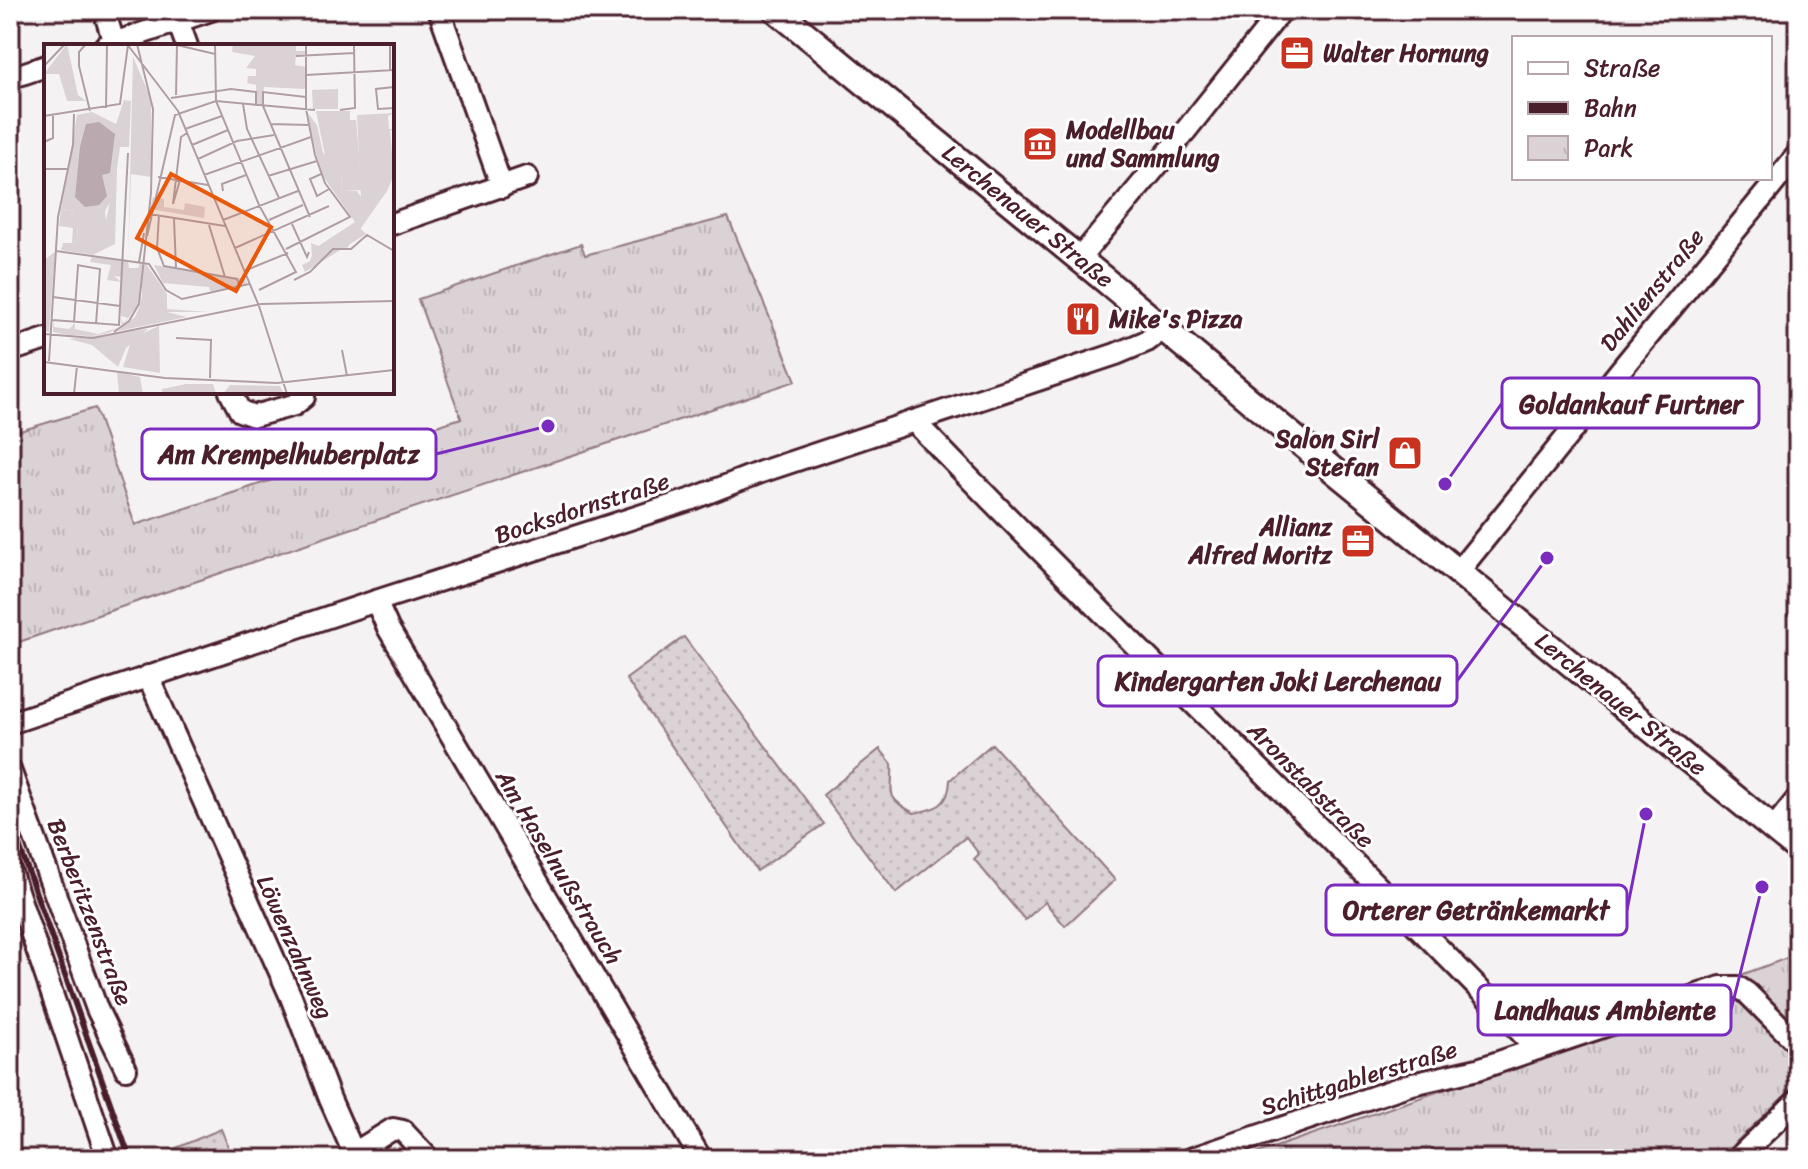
<svg xmlns="http://www.w3.org/2000/svg" width="1808" height="1169" viewBox="0 0 1808 1169" font-family="Sriracha,sans-serif">
	<style>
		.grass { fill: url(#grass-dots); stroke: #927880; stroke-width: 2 }
		.park { fill: url(#park-tufts); stroke: #927880; stroke-width: 2 }
		.lines { fill: none; stroke-linecap: round; stroke-linejoin: round }
		.minor-casing { stroke: #4a1f2b; stroke-width: 26 }
		.major-casing { stroke: #4a1f2b; stroke-width: 30 }
		.minor { stroke: #fff; stroke-width: 20 }
		.major { stroke: #fff; stroke-width: 24 }
		.rail { stroke: #4a1f2b; stroke-width: 6 }
		.labels { text-anchor: middle; dominant-baseline: central; stroke-width: 6; stroke-linejoin: round; paint-order: stroke }
		.poi-label { font-size: 24px; font-weight: bold; fill: #4a1f2b; stroke: #fff; text-anchor: start }
		.street-label { font-size: 24px; fill: #4a1f2b; stroke: #fff }
		.inset-road { fill: none; stroke: #b09ea2; stroke-width: 2 }
		.view { fill: #e8590c; fill-opacity: 0.15; stroke: #e8590c; stroke-width: 4 }
		.inset-edge { fill: none; stroke: #4a1f2b; stroke-width: 4 }
		.leader { fill: none; stroke: #7b2cbf; stroke-width: 3 }
		.callout-dot { fill: #7b2cbf; stroke: #fff; stroke-width: 3 }
		.callout { fill: #fff; stroke: #7b2cbf; stroke-width: 3 }
		.callout-label { font-size: 26px; text-anchor: middle; font-weight: bold; fill: #4a1f2b }
	</style>
	<defs>
		<pattern id="grass-dots" width="8" height="8" patternUnits="userSpaceOnUse" patternTransform="scale(2)"><rect width="8" height="8" fill="#dbd2d5"/><path d="M2 2h.1M6 6h.1" fill="none" stroke="#bdb4b7" stroke-width="1.8" stroke-linecap="round"/></pattern>
		<pattern id="park-tufts" width="24" height="20" patternUnits="userSpaceOnUse" patternTransform="scale(2)"><rect width="24" height="20" fill="#dbd2d5"/><path d="M3 7l-1-3M5 7V3M7 7l1-3M15 17l-1-3M17 17v-4M19 17l1-3" fill="none" stroke="#bdb4b7"/></pattern>
	</defs>
	<rect width="100%" height="100%" fill="#f4f2f2"/>
	<filter id="ink" filterUnits="userSpaceOnUse"><feTurbulence type="fractalNoise" baseFrequency=".0125" numOctaves="2"/><feDisplacementMap in="SourceGraphic" scale="16" xChannelSelector="R" yChannelSelector="G"/><feConvolveMatrix kernelMatrix="1 2 1 2 8 2 1 2 1" color-interpolation-filters="sRGB"/></filter>
	<g filter="url(#ink)">
		<g class="grass">
			<path d="M684,637L824,824L757,871L626,679Z"/>
			<path d="M992,744L1115,880L1065,926L1045,902L1025,920L974,859L979,854L966,837L896,893L823,795L880,749L892,764C894,793 882,796 914,813C936,809 949,806 950,780Z"/>
			<path d="M221,1129L233,1159H150Z"/>
		</g>
		<g class="park">
			<path d="M728,217L796,381L326,537L10,645V434L95,408L135,525L461,418L418,299L581,244L585,255Z"/>
			<path d="M1798,954V1083L1718,1159H1240L1643,1022L1708,993L1741,975Z"/>
		</g>
		<g class="lines">
			<defs>
				<g id="minor">
					<path d="M104,10L115,46"/>
					<path d="M439,10L502,187"/>
					<path d="M178,21L187,46"/>
					<path d="M105,46L211,10"/>
					<path d="M10,78L46,66"/>
					<path d="M392,224L527,177"/>
					<path d="M1079,259L1175,144L1282,10"/>
					<path d="M10,351L46,339"/>
					<path d="M230,392L240,411L254,416L294,405L304,397V392"/>
					<path d="M914,421C1118,634 1333,836 1537,1049"/>
					<path d="M1458,572L1623,367L1798,154"/>
					<path d="M376,601L388,628L701,1159"/>
					<path d="M148,676L291,997L330,1099L352,1149L354,1153L393,1129L403,1131L429,1159"/>
					<path d="M10,723L376,601L692,499L761,472L1116,354L1147,341L1163,329"/>
					<path d="M10,770L97,1009L126,1069"/>
					<path d="M1773,829L1798,798"/>
					<path d="M10,870L108,1159"/>
					<path d="M1190,1159L1408,1085L1478,1069L1721,987H1738L1747,993L1798,1044"/>
					<path d="M1737,1159L1798,1100"/>
				</g>
				<path id="major" d="M776,10L1105,280L1332,469L1798,849"/>
			</defs>
			<use href="#minor" class="minor-casing"/>
			<use href="#major" class="major-casing"/>
			<use href="#minor" class="minor"/>
			<use href="#major" class="major"/>
			<path class="rail" d="M10,820L130,1159"/>
		</g>
	</g>
	<defs>
		<symbol id="office-square" viewBox="-11 -11 22 22"><rect x="-9" y="-9" width="18" height="18" rx="4" fill="#c8321e" stroke="#fff"/><path d="M-6-3h4V-5.5h4V-3h4V5H-6ZM-1-4.5V-3h2v-1.5ZM-6 0V1H6V0Z" fill="#fff"/></symbol>
		<symbol id="museum-square" viewBox="-11 -11 22 22"><rect x="-9" y="-9" width="18" height="18" rx="4" fill="#c8321e" stroke="#fff"/><path d="M0-6L6-3V-2H-6V-3ZM-5-1h2V3h-2ZM-1-1h2V3h-2ZM3-1h2V3H3ZM-6 4H6V6H-6Z" fill="#fff"/></symbol>
		<symbol id="restaurant-square" viewBox="-11 -11 22 22"><rect x="-9" y="-9" width="18" height="18" rx="4" fill="#c8321e" stroke="#fff"/><path d="M-5-6h1v4h1v-4h1v4h1v-4h1v5L-1.5 .5V6h-2V.5L-5-1ZM5-6V6H3V1.5H1.5Q1.5-4 5-6Z" fill="#fff"/></symbol>
		<symbol id="shop-square" viewBox="-11 -11 22 22"><rect x="-9" y="-9" width="18" height="18" rx="4" fill="#c8321e" stroke="#fff"/><path d="M-5-2.5h2.3a2.7 3.5 0 0 1 5.4 0H5L5.5 6h-11ZM-1.5-2.5h3a1.5 2.3 0 0 0-3 0Z" fill="#fff"/></symbol>
	</defs>
	<g fill-rule="evenodd">
		<use href="#office-square" x="1277" y="33" width="40" height="40"/>
		<use href="#museum-square" x="1020" y="124" width="40" height="40"/>
		<use href="#restaurant-square" x="1063" y="299" width="40" height="40"/>
		<use href="#shop-square" x="1385" y="433" width="40" height="40"/>
		<use href="#office-square" x="1338" y="521" width="40" height="40"/>
	</g>
	<g class="labels">
		<g class="poi-label">
			<text x="1323" y="53">Walter Hornung</text>
			<text x="1066" y="130">Modellbau<tspan x="1066" dy="28">und Sammlung</tspan></text>
			<text x="1109" y="319">Mike's Pizza</text>
			<text x="1379" y="439" text-anchor="end">Salon Sirl<tspan x="1379" dy="28">Stefan</tspan></text>
			<text x="1332" y="527" text-anchor="end">Allianz<tspan x="1332" dy="28">Alfred Moritz</tspan></text>
		</g>
		<g class="street-label">
			<text transform="translate(1028 216) rotate(39)">Lerchenauer Straße</text>
			<text transform="translate(1652 290) rotate(-51)">Dahlienstraße</text>
			<text transform="translate(582 508) rotate(-18)">Bocksdornstraße</text>
			<text transform="translate(1621 704) rotate(39)">Lerchenauer Straße</text>
			<text transform="translate(1311 785) rotate(45)">Aronstabstraße</text>
			<text transform="translate(559 867) rotate(59)">Am Haselnußstrauch</text>
			<text transform="translate(90 912) rotate(69)">Berberitzenstraße</text>
			<text transform="translate(295 947) rotate(66)">Löwenzahnweg</text>
			<text transform="translate(1359 1078) rotate(-17)">Schittgablerstraße</text>
		</g>
	</g>
	<g transform="translate(44 44)">
		<rect width="350" height="350" fill="#f4f2f2"/>
		<path d="M189,0H252V7H261V11H252L251,21L261,23V45L220,43L218,61H213L212,41L203,39L204,32H212V25L202,24L211,12L188,8ZM350,69L344,72L345,85H350L346,87L350,131L343,147L303,204L294,203L269,224L267,199L275,202L318,174L313,71ZM11,208L5,288L0,287V216ZM48,213L84,217L85,224H94L96,219L102,220L123,250V265L164,268H123L143,273L74,287L91,273L95,264L98,252V221L95,260L78,282L77,274L79,279L84,274L77,272V233L70,232L77,238L63,236L67,221L46,218ZM9,276L10,283L25,285L31,279V285L54,290L77,283L64,289L47,292L25,291L9,288ZM104,285L82,304L74,323L48,301L25,295Z" fill="#dbd2d5"/>
		<path d="M89,13L107,55V133L87,130L84,216ZM73,123L71,200L49,211L17,206L19,199H28L29,184L15,182L17,165L31,167L26,173L33,177L34,197L25,203L60,187ZM186,341L236,342L240,350H179Z" fill="#dbd2d5"/>
		<path d="M23,0L34,51L42,57H23L15,30H0ZM80,56L87,57L85,103H76L69,153L61,167L64,195L51,192L50,200L25,203L34,197L33,178L26,173L31,167L17,165L33,71L48,68L72,80ZM263,68L273,81L279,109L297,125L298,147H313L319,156L320,170L313,181L322,190L261,228L258,221L266,217L270,205L311,178L276,128ZM109,153L120,155V163L140,166L141,159L161,163L160,174L106,165ZM110,221L201,235L203,239L167,249L165,243L119,239ZM115,282L116,329L79,323L88,294ZM73,328L96,333L99,350H75Z" fill="#dbd2d5"/>
		<path d="M294,45V65H269L268,46ZM272,67H306V76H312L318,146L298,147L297,126L283,121ZM142,340H169L172,350H118V345Z" fill="#dbd2d5"/>
		<path d="M55,78L71,90L66,129L58,131L63,152L55,161L41,163L31,153L36,103L42,80Z" fill="#baa9ae"/>
		<path class="inset-road" d="M42,0L35,8V22L46,67M83,0L134,67L215,262L243,350M171,0L172,57L215,161L252,228L215,246M133,1L171,10M252,12L310,9M0,22L21,0M346,26V0M262,31L350,26M350,43L332,45L334,65L350,64M132,51L133,0M262,53L219,48V62L266,173M127,54L187,45L212,48V62M199,60L203,85L235,154M62,64L63,0M296,66L311,64L310,0M0,72L76,60L84,1M226,80L264,81M141,85L178,72M0,98L9,94V72M148,101L184,86M154,115L193,97L230,91M0,125H25M277,130L266,135L273,152L285,145M160,131L267,93M224,132L273,117M114,133L164,141M136,136L129,160L137,93L143,89M179,147L178,140L202,131M105,170L181,182M115,171L113,204L120,222L193,235L196,242M130,175L132,224M179,176L254,147M225,176L259,161M248,180L263,213L265,208M165,181L181,233M103,192L131,71L172,57L271,66M191,204L285,162M242,205L306,173L281,139L271,111L262,65V0M12,207L105,220L122,246L138,255L205,240M95,218L100,189M33,221L56,225L52,280M200,227L244,209M250,236L266,228L289,205H307L323,191L350,207M9,253L76,262M8,276L75,281L84,109M30,278L34,222M70,288L85,277L95,260L107,149L109,65L93,0M0,290L49,294L217,260L350,257M132,294L167,296L166,334M298,306L303,332M5,317L14,173L29,101L30,70M0,318L121,334L233,339L350,326M30,350L33,322"/>
		<path class="view" d="M127,130L227,183L192,247L93,194Z"/>
		<rect width="350" height="350" class="inset-edge"/>
	</g>
	<path class="leader" d="M1445 484L1502 403M548 426L436 454M1547 558L1457 681M1646 814L1627 910M1762 887L1731 1010"/>
	<g class="callout-dot">
		<circle cx="1445" cy="484" r="8"/>
		<circle cx="548" cy="426" r="8"/>
		<circle cx="1547" cy="558" r="8"/>
		<circle cx="1646" cy="814" r="8"/>
		<circle cx="1762" cy="887" r="8"/>
	</g>
	<g class="callout">
		<rect x="1502" y="378" width="257" height="50" rx="8"/>
		<rect x="142" y="429" width="294" height="50" rx="8"/>
		<rect x="1098" y="656" width="359" height="50" rx="8"/>
		<rect x="1326" y="885" width="301" height="50" rx="8"/>
		<rect x="1478" y="985" width="253" height="50" rx="8"/>
	</g>
	<g class="callout-label">
		<text x="1631" y="413">Goldankauf Furtner</text>
		<text x="289" y="463">Am Krempelhuberplatz</text>
		<text x="1278" y="690">Kindergarten Joki Lerchenau</text>
		<text x="1476" y="919">Orterer Getränkemarkt</text>
		<text x="1605" y="1019">Landhaus Ambiente</text>
	</g>
	<rect width="1808" height="1169" fill="none" stroke="#fff" stroke-width="40"/>
	<rect x="20" y="20" width="1768" height="1129" fill="none" stroke="#4a1f2b" stroke-width="3" filter="url(#ink)"/>
	<rect x="1512" y="36" width="260" height="144" fill="#ffffff" stroke="#b7a5aa" stroke-width="2"/>
	<rect x="1528" y="62" width="40" height="12" fill="#ffffff" stroke="#b7a5aa" stroke-width="2"/>
	<text x="1584" y="76" font-size="24" fill="#4a1f2b">Straße</text>
	<rect x="1528" y="102" width="40" height="12" fill="#4a1f2b" stroke="#b7a5aa" stroke-width="2"/>
	<text x="1584" y="116" font-size="24" fill="#4a1f2b">Bahn</text>
	<rect x="1528" y="136" width="40" height="24" fill="url(#park-tufts)" stroke="#b7a5aa" stroke-width="2"/>
	<text x="1584" y="156" font-size="24" fill="#4a1f2b">Park</text>
</svg>
